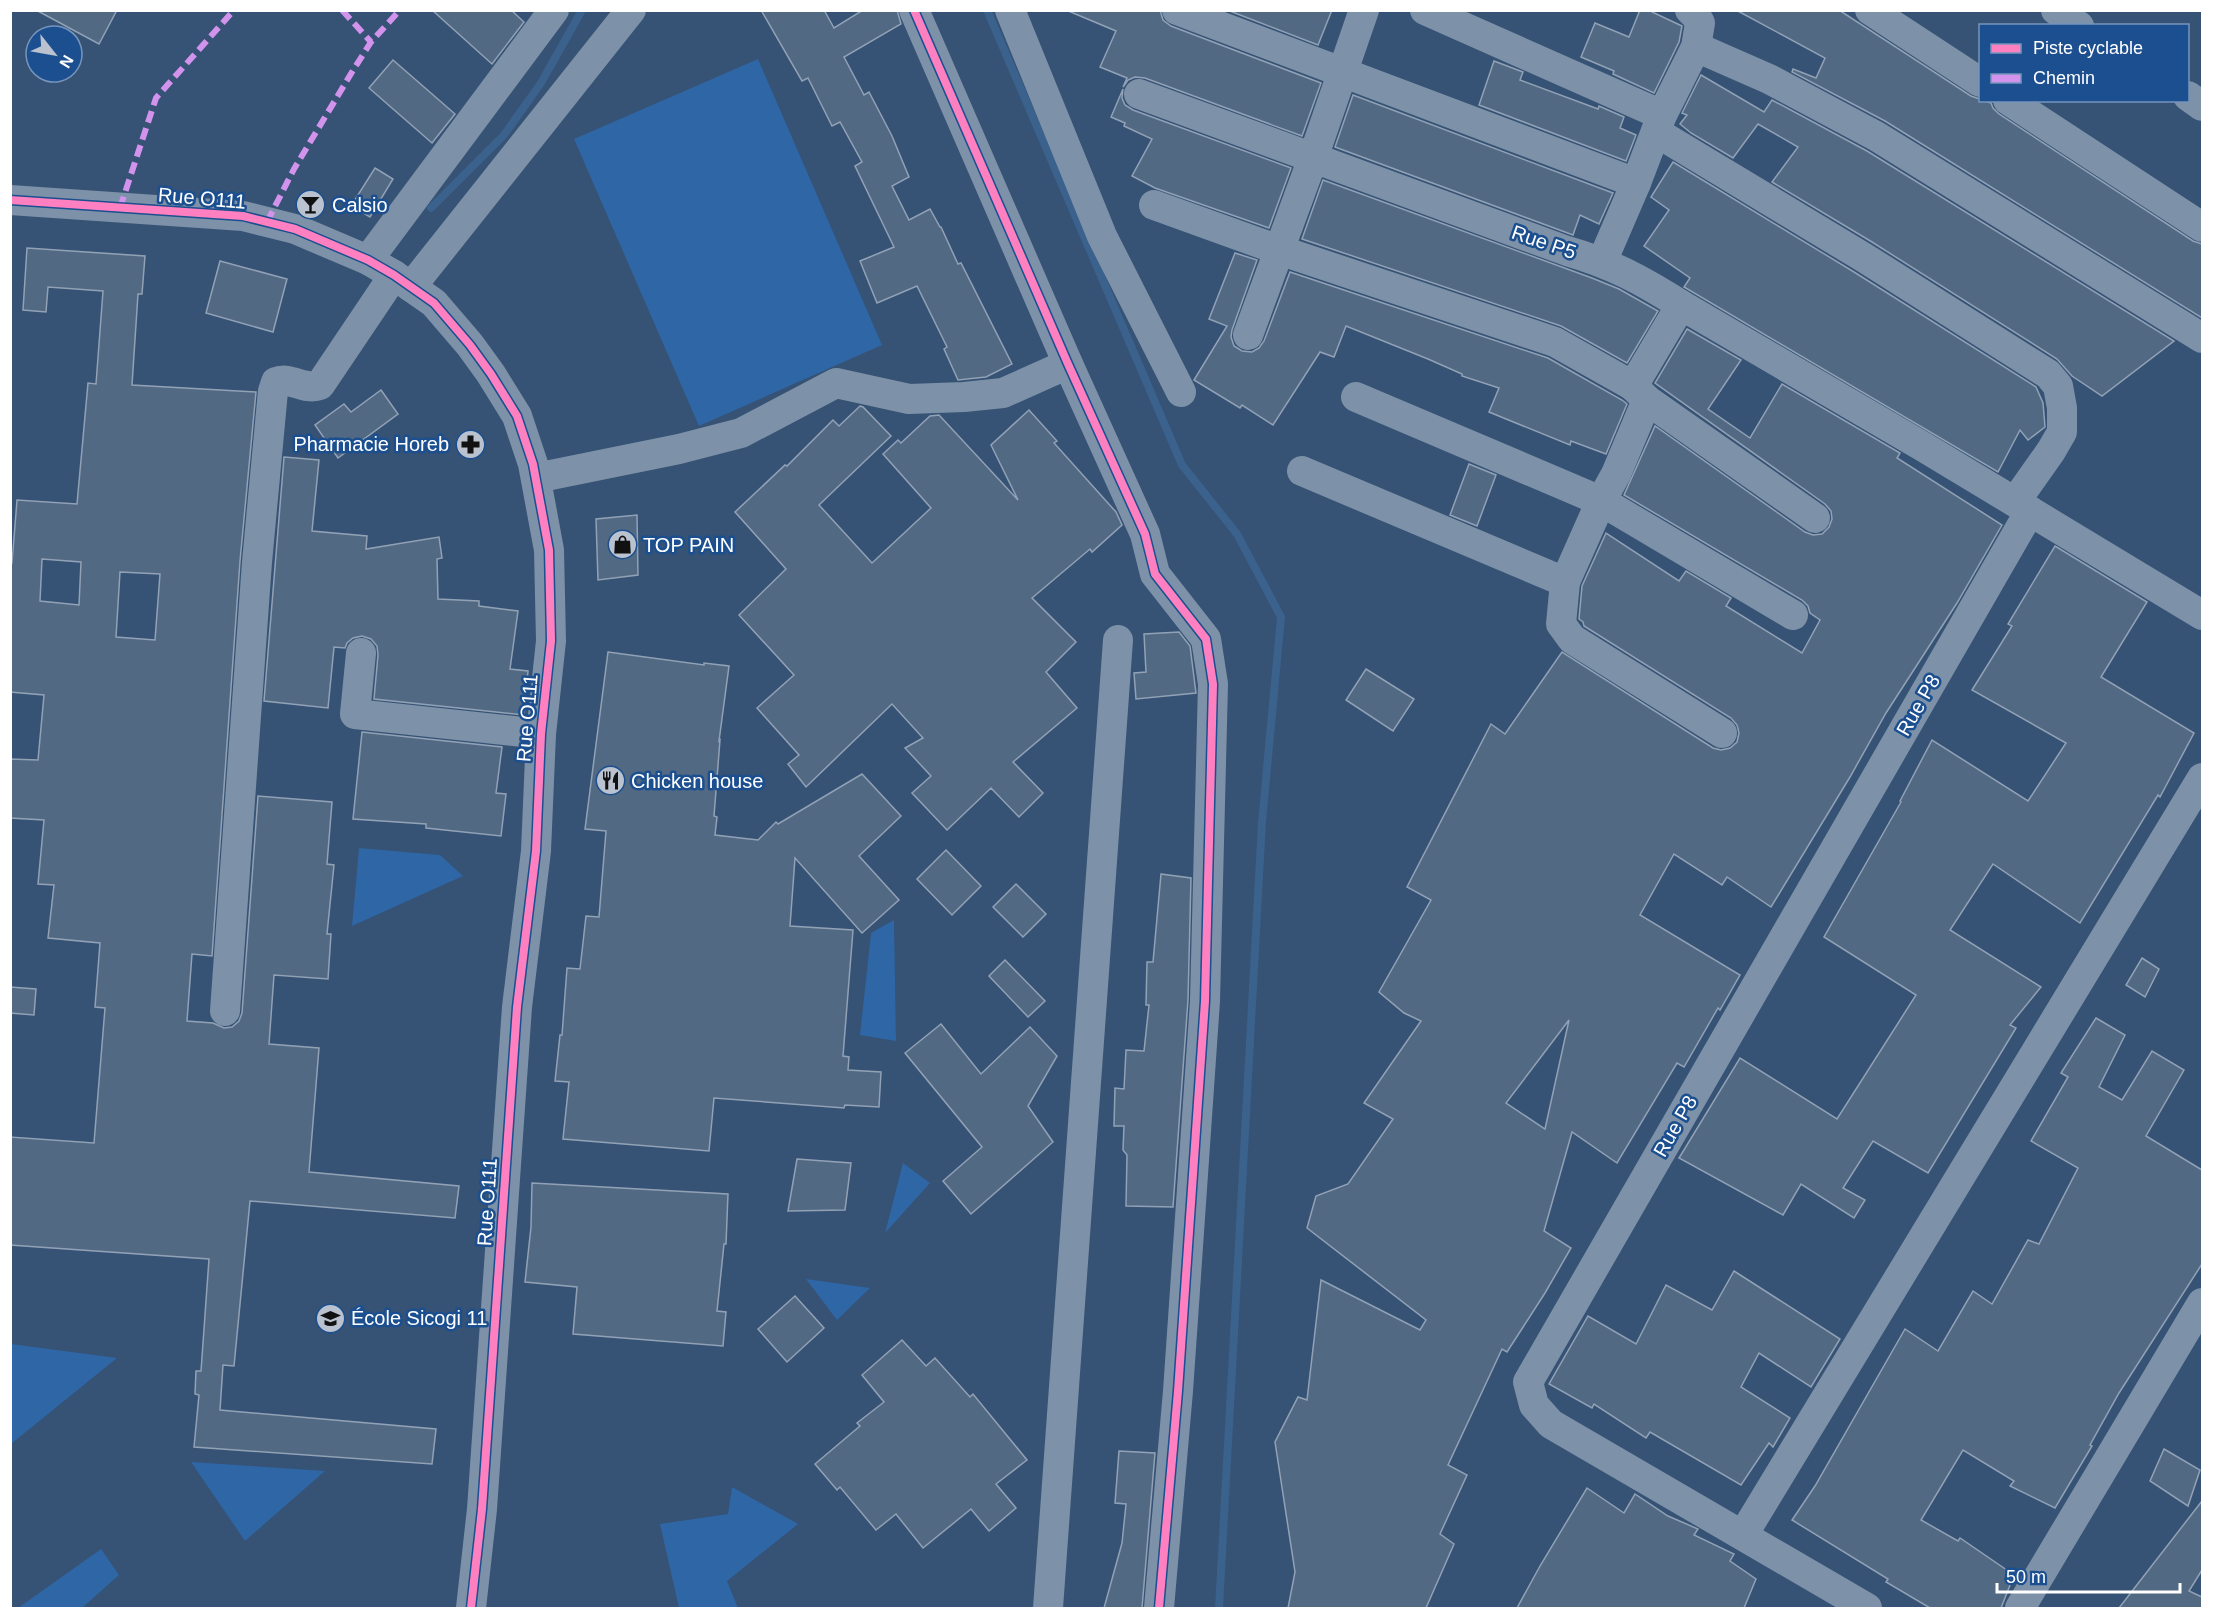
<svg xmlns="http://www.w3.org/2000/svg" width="2213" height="1619" viewBox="0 0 2213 1619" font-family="Helvetica,sans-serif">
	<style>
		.green { fill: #2f66a5 }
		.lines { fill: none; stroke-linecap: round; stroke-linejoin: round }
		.stream { stroke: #3b618d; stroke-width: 8 }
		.building { fill: #526984; stroke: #92a2b6; stroke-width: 1.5; fill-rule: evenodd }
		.minor { stroke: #7d92a8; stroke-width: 30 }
		.quiet { stroke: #d193ec; stroke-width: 6; stroke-dasharray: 12 6; stroke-linecap: butt }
		.cycleway-casing { stroke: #1b4f8f; stroke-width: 11 }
		.cycleway { stroke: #ff80c0; stroke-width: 8 }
		.labels { text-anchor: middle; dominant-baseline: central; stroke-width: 5; stroke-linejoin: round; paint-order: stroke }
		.street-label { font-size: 20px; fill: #fff; stroke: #1b4f8f }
		.poi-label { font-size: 20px; fill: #fff; stroke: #1b4f8f; text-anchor: start }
	</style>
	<rect width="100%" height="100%" fill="#365274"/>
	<g class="green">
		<path d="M758,59L882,345L699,426L574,139Z"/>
		<path d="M359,848L440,855L463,876L352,926Z"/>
		<path d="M894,920L896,1041L860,1035L871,933Z"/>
		<path d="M903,1163L930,1183L885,1233Z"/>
		<path d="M806,1279L870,1288L837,1320Z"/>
		<path d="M11,1344L117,1358L11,1444Z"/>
		<path d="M191,1462L325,1471L245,1541Z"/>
		<path d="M732,1487L798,1524L727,1581L738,1608H679L660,1524L728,1514Z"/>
		<path d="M101,1549L119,1575L82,1608H18Z"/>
	</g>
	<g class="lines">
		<g class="stream">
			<path d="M987,10L1182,465L1237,534L1281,617L1262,822L1219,1608"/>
			<path d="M431,208L504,135L541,83L582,10"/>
		</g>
	</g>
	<g class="building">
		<path d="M36,10H117L99,44Z"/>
		<path d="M432,10H511L524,22L492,64Z"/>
		<path d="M761,10H824L834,28L863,10H897L901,24L844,57L864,95L869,92L892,136L909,177L892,186L909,220L930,209L940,227H941L958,264L961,263L1012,364L986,377L958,380L944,349L947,347L917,286L877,303L860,261L894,247L855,166L862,162L840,122L832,126L808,78L802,81Z"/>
		<path d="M1066,10H1160L1163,20L1171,26L1321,83L1302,136L1145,78L1135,77L1128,80L1123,87L1127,78L1100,67L1116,31Z"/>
		<path d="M1227,10H1332L1318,45Z"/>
		<path d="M1640,10H1648L1682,26L1679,42L1654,93L1613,74L1614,71L1581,57L1595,23L1629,37Z"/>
		<path d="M1736,10H1839L1971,96L1991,103L1993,108L1999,114L2193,241L2202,244V318L1885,121L1792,72L1793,69L1816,78L1825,58Z"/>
		<path d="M393,60L455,114L432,143L369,88Z"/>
		<path d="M1494,61L1523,72L1520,80L1598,109L1599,106L1624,117L1620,128L1636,135L1626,161L1479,105Z"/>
		<path d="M1701,75L1764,112L1772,100L1867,151L2174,341L2102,396L2072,376L2057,359L1872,242L1772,182L1798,147L1758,124L1733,158L1691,133L1680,124L1687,115L1682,113Z"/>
		<path d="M1123,89L1122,98L1125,105L1133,110L1291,168L1269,228L1155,188L1132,176L1152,139L1124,126L1125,123L1111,117Z"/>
		<path d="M1353,95L1613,193L1599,224L1580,215L1573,235L1335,147Z"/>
		<path d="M1673,162L1854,272L2036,387L2043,403L2045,427L2028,440L2020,430L1998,472L1684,287L1690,278L1644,246L1669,210L1651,197Z"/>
		<path d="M375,168L393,179L370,217L351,206Z"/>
		<path d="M1323,180L1592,278L1619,289L1658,311L1627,363L1561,326L1302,239Z"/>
		<path d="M27,248L145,256L142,294H138L132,385L256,392L240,561L212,956L192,954L187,1021L213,1023L224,1028L232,1027L239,1021L242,1013L258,796L332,802L327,864L334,865L327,934H331L328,979L274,975L269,1044L319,1048L309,1172L459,1186L455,1218L250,1201L234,1366L223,1365L220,1410L436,1429L432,1464L194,1447L199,1395L195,1394L196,1371H201L209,1259L10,1245V1137L94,1143L105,1008L95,1007L100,943L48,938L54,885L38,884L44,820L10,818V759L38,760L44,695L10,692V563H12L17,500L77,504L88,383L96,384L103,291L48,287L46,312L23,310ZM42,559L81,562L79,605L40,601ZM120,572L160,574L155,640L116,637Z"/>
		<path d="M1235,253L1257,260L1232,330L1231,337L1234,346L1242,351L1252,352L1259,348L1264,341L1290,272L1548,358L1622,400L1627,404L1606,454L1571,441L1570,445L1489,412L1499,388L1462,376V374L1428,359L1346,326L1334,357L1320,352L1273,425L1242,405L1240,408L1194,380L1227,326L1209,319Z"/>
		<path d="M220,261L287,279L273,332L206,313Z"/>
		<path d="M1687,329L1741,360L1708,409L1750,438L1782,384L1900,453L1897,458L2002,525L1957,603L1886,713L1850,777L1771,907L1727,877L1722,885L1674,854L1640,915L1740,975L1720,1010L1718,1008L1684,1067L1677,1063L1617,1163L1572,1132L1544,1231L1571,1248L1545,1293L1507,1352L1502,1349L1448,1465L1467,1475L1440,1534L1454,1544L1426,1608H1288L1295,1572L1275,1442L1298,1397L1307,1400L1321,1280L1420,1330L1426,1320L1307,1228L1316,1196L1348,1184L1393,1119L1364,1103L1421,1021L1404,1013L1379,992L1431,900L1407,887L1491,724L1505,734L1562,652L1713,748L1721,750L1730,748L1737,742L1739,733L1737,725L1731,718L1584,626L1583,622L1579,619L1582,586L1606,533L1679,581L1686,571L1731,598L1726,606L1802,653L1820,620L1810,613L1808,606L1802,600L1624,495L1655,426L1805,532L1813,535L1822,534L1829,527L1832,519L1831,511L1825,504L1655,383ZM1569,1020L1545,1129L1506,1103Z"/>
		<path d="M381,390L398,414L338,458L315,425L344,404L351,412Z"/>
		<path d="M860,406L863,407L891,436L819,505L872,563L931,508L883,454L898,440L901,443L930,416L939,415L1018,500L991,445L1029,410L1057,441L1054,443L1116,512L1122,525L1092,552L1090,549L1032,598L1076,642L1046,672L1077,708L1013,762L1043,793L1019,817L991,788L947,830L912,793L931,776L905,748L923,738L892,704L806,787L788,764L799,755L757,708L794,675L739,615L786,569L735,512L785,465L787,466L833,420L839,426Z"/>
		<path d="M284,457L319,460L312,531L367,536L366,549L439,537L442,558L437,559L438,599L479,601V606L518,611L510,669L528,671L524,715L374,699L378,655L377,646L371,639L362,636L353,638L347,643L345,648L334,647L328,708L264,701Z"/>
		<path d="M1469,464L1496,475L1477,526L1450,515Z"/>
		<path d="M637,515L638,575L598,580L596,519Z"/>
		<path d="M2055,546L2147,602L2101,677L2194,733L2160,797L2158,795L2080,923L1993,864L1950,930L2041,987L2010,1025L2016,1028L1928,1173L1873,1141L1843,1188L1865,1200L1854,1218L1801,1184L1783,1215L1679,1158L1740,1058L1837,1119L1916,995L1824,937L1901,802L1900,801L1932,740L2028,801L2066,743L1972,690L2012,626L2008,624Z"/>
		<path d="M1179,632L1190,646L1196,693L1136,699L1134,673L1146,672L1144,634Z"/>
		<path d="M608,652L704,665V663L729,666L719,741L720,740L714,816L717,817L715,835L758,840L776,822L778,824L862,774L901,816L859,856L899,900L862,933L795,858L790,926L853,930L843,1056L849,1057L848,1070L881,1072L879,1107L845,1105L844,1108L714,1098L709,1151L563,1139L569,1082L555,1081L560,1035H562L567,968L580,969L586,916L599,917L606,831L585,829Z"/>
		<path d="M1366,669L1414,699L1393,731L1346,700Z"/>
		<path d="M362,732L502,747L496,793L506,794L501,836L426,828V824L353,819Z"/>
		<path d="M946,850L981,886L952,915L917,879Z"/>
		<path d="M1161,874L1191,878L1188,1000L1173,1207L1126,1206L1127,1155L1123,1150L1124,1126H1114L1115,1088L1124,1089L1126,1050L1144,1051L1149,1005H1146L1147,962H1153Z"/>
		<path d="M1016,884L1046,914L1023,937L993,907Z"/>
		<path d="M2142,958L2159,969L2145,997L2126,985Z"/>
		<path d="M1005,960L1045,1001L1028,1017L989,976Z"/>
		<path d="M10,987L36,989L34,1015L10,1013Z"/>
		<path d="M2096,1018L2125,1035L2099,1087L2122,1100L2152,1051L2184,1070L2146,1136L2202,1170V1264L2119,1393L2090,1445L2092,1446L2055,1508L2010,1486L2014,1481L1963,1450L1921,1520L1958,1541L1960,1538L2014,1575L2001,1608H1930L1886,1582L1888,1579L1792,1520L1815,1486L1905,1329L1938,1351L1973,1291L1992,1304L2028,1240L2039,1244L2078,1168L2031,1141L2068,1077L2061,1073Z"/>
		<path d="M941,1024L981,1074L1030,1027L1057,1056L1028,1106L1053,1142L971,1214L943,1181L982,1147L905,1053Z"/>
		<path d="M797,1159L851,1163L845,1210L788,1211Z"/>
		<path d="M532,1183L728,1194L726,1244H724L717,1311L726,1312L723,1346L573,1334L577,1287L525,1282L531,1227Z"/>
		<path d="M1734,1271L1840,1339L1811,1387L1759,1353L1741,1387L1790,1418L1773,1447L1769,1443L1741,1485L1650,1432L1646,1438L1594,1404L1592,1408L1549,1384L1588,1316L1636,1344L1666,1285L1712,1310Z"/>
		<path d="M795,1296L824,1328L787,1362L758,1329Z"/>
		<path d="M902,1340L926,1366L935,1358L970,1397L973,1394L1027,1460L996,1484L1016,1508L989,1531L971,1509L923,1548L896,1514L876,1530L840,1487L837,1490L815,1464L860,1426L857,1423L884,1402L862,1375Z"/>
		<path d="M2164,1449L2200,1470L2188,1506L2150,1481Z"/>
		<path d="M1119,1451L1155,1453L1142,1608H1104L1122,1543L1126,1504L1115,1503Z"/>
		<path d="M1587,1488L1624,1513L1635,1494L1668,1516L1698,1529L1694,1535L1734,1554L1730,1561L1756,1579L1744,1608H1517L1540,1566Z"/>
		<path d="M2202,1501V1570L2189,1591L2202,1597V1608H2119Z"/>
	</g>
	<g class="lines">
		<g class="minor">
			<path d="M914,10L1068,364L1145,534L1155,574L1206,639L1213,684L1205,1001L1178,1391L1159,1608"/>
			<path d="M1010,10L1102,236L1181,392"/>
			<path d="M1177,10L1636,183"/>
			<path d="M1425,10L1662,115"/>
			<path d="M1870,10L1980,82"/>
			<path d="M2056,10L2079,26"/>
			<path d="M1696,47L1769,79L1876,136L2202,338"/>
			<path d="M1139,94L1567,251C1612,264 1642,280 1681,305L1922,446L2202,615"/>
			<path d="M2188,96L2202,106"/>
			<path d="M2008,100L2202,227"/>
			<path d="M1656,132L1863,257L2048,374L2058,386L2062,408V432L2051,451L2015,502"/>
			<path d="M10,200L243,216L295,229L368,260L394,275L434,303L470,345L491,374L517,416L533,464L549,550L551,641L541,734L536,851L517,1007L482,1509L471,1608"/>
			<path d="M1154,205L1279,250L1555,342L1633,386"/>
			<path d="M368,260L554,10"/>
			<path d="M1602,262L1636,183L1662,115L1696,47L1700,23L1696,16L1690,10"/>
			<path d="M411,287L631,10"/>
			<path d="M1681,305L1633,386L1647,400L1616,474L1601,501L1565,582L1561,624L1572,639L1722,733"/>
			<path d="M1248,335L1313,158L1364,10"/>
			<path d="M1356,397L1601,501L1793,615"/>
			<path d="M1647,400L1815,518"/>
			<path d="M1302,471L1565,582"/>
			<path d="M536,478L679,449L741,433L836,383L909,399L964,397L1003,393L1068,364"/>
			<path d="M361,653L355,714L541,734"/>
			<path d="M225,1011L257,562L273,391L276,382C291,376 304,391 320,385L394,275"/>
			<path d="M1743,1535L2202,778"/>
			<path d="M1048,1608L1118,640"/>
			<path d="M1867,1608L1551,1424L1534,1405L1528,1382L2030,511"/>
			<path d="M2020,1608L2202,1303"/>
		</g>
		<g class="quiet">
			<path d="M342,10L371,42"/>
			<path d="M120,208L156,98L234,10"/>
			<path d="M267,222L294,169L352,72L371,42L400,10"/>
		</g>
		<defs>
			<g id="cycleway">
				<path d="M914,10L1068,364L1145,534L1155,574L1206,639L1213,684L1205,1001L1178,1391L1159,1608"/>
				<path d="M10,200L243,216L295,229L368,260L394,275L434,303L470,345L491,374L517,416L533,464L549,550L551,641L541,734L536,851L517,1007L482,1509L471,1608"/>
			</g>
		</defs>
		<use href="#cycleway" class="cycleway-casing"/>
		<use href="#cycleway" class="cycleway"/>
	</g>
	<defs>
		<symbol id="bar-disc" viewBox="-11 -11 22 22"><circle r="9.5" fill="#b9c2ce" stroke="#1b4f8f"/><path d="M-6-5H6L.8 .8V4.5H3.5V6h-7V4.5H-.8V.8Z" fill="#111"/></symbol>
		<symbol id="pharmacy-disc" viewBox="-11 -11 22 22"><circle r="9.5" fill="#b9c2ce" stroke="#1b4f8f"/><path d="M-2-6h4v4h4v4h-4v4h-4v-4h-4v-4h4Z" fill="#111"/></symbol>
		<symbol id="shop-disc" viewBox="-11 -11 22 22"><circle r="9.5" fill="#b9c2ce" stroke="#1b4f8f"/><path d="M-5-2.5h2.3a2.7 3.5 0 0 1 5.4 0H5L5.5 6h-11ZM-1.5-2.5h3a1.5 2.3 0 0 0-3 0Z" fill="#111"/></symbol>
		<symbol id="restaurant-disc" viewBox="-11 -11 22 22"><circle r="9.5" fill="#b9c2ce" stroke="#1b4f8f"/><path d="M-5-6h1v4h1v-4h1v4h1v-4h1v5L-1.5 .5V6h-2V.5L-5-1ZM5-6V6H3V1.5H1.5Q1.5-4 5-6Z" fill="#111"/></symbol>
		<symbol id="school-disc" viewBox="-11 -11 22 22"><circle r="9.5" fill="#b9c2ce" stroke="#1b4f8f"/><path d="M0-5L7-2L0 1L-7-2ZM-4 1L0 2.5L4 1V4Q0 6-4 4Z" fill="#111"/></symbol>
	</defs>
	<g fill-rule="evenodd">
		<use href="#bar-disc" x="294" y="188" width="33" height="33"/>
		<use href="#pharmacy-disc" x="454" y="428" width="33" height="33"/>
		<use href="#shop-disc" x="606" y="528" width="33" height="33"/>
		<use href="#restaurant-disc" x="594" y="764" width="33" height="33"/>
		<use href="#school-disc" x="314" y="1302" width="33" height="33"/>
	</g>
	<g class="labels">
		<g class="street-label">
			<text transform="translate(202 198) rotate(5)">Rue O111</text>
			<text transform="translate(1544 242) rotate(19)">Rue P5</text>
			<text transform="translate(1918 705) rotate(-60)">Rue P8</text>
			<text transform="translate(527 718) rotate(-85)">Rue O111</text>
			<text transform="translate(1675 1126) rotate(-60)">Rue P8</text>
			<text transform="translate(487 1202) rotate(-86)">Rue O111</text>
		</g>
		<g class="poi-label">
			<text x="332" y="205">Calsio</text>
			<text x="449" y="444" text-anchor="end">Pharmacie Horeb</text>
			<text x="643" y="545">TOP PAIN</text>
			<text x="631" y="781">Chicken house</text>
			<text x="351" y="1318">École Sicogi 11</text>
		</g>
	</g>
	<rect width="2213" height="1619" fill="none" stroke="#ffffff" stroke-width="24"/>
	<rect x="1979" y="24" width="210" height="78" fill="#1b4f8f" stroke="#7695bc" stroke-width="1.5"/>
	<rect x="1991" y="44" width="30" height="9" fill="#ff80c0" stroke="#7695bc" stroke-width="1.5"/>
	<text x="2033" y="54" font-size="18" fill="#ffffff">Piste cyclable</text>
	<rect x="1991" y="74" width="30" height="9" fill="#d193ec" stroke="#7695bc" stroke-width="1.5"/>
	<text x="2033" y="84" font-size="18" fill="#ffffff">Chemin</text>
	<g transform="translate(54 54) rotate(121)"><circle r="28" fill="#1b4f8f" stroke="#7695bc" stroke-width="1.5"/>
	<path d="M0-4.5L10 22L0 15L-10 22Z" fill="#b9c2ce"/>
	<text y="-9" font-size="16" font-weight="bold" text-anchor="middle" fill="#ffffff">N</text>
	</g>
	<path d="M1997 1583v9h183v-9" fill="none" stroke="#ffffff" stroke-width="3"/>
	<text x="2006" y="1583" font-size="18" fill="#ffffff" stroke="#1b4f8f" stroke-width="4.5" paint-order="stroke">50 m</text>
</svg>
